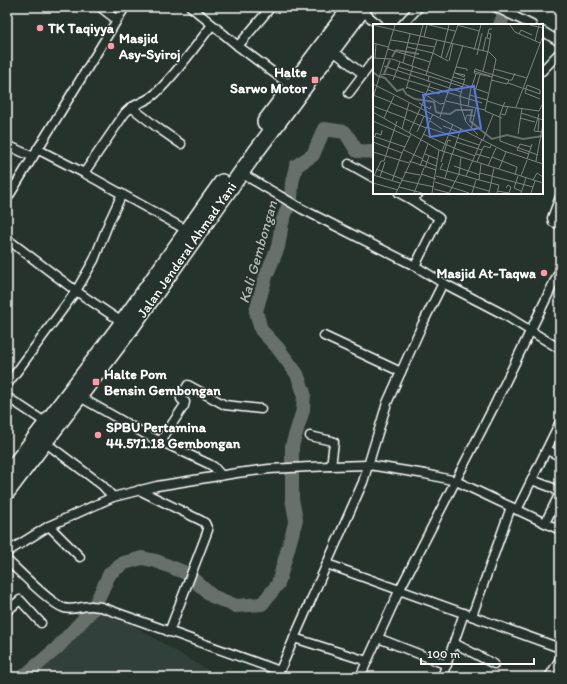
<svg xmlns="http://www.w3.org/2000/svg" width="567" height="684" viewBox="0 0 567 684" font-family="Itim,sans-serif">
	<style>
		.built { fill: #333f3a }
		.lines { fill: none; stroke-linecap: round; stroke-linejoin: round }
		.river { stroke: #67706c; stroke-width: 14 }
		.street-casing { stroke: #fff; stroke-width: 11 }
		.highway-casing { stroke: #fff; stroke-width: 18 }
		.street { stroke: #26332d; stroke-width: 8 }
		.highway { stroke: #26332d; stroke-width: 15 }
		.poi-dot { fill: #ff9aa2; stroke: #26332d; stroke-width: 1.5 }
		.labels { text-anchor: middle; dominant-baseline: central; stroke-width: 3; stroke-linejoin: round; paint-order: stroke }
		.poi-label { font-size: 14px; font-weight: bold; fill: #fff; stroke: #26332d; text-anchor: start }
		.street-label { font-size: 14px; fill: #fff; stroke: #26332d }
		.water-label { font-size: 15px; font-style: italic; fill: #b3b8b6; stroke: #26332d }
		.inset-river { fill: none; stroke: #67706c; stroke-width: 2 }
		.inset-road { fill: none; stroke: #7d8581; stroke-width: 1 }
		.view { fill: #567ae2; fill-opacity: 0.15; stroke: #567ae2; stroke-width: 2 }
		.inset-edge { fill: none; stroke: #fff; stroke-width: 2 }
	</style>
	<rect width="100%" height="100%" fill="#26332d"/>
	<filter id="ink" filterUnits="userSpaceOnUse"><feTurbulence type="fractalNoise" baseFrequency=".025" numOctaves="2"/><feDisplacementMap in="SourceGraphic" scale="8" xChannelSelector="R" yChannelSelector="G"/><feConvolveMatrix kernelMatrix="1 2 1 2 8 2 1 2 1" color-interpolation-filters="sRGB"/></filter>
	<g filter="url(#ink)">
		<path class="built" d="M104,606L144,632L219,677H32Z"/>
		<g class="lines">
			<g class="river">
				<path d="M500,25L507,7"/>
				<path d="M23,677L57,648L93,609L110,573L124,563L142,558L156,561L186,573L212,596L236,606L262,604L278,584L296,520L292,499V446L303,410L304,393L297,374L277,347L261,330L256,311L266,276L278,247L282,223L291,198L292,183L296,166L313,155L324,129L345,132L357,151L374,152"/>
			</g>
			<defs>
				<g id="street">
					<path d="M100,7L117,20"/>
					<path d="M191,7L238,46L294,88"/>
					<path d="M495,7L532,25"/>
					<path d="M362,11L379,25"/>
					<path d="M402,25L419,7"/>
					<path d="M542,31L560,42"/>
					<path d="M238,46L271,7"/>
					<path d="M332,50L363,74"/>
					<path d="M542,71L560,52"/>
					<path d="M349,93L374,60"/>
					<path d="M131,107L158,128L181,144"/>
					<path d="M7,145L33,157"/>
					<path d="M37,149L84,173L190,232"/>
					<path d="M349,164L374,178"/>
					<path d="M84,173L125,113C135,102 146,103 156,93C177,73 194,48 212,25"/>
					<path d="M241,173L302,209L415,266L443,283L503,314L560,349"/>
					<path d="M399,193L412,200"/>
					<path d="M560,197L552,218L553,222L560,225"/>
					<path d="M7,199L125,7"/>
					<path d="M7,239L76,291L122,322"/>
					<path d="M415,266L439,218L412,200L419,193"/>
					<path d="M324,336L401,372"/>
					<path d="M7,385L76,291L94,260L109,222L122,194"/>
					<path d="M7,397L48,424"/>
					<path d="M80,397L147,435L209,464L214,467L221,475"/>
					<path d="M310,436L332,441L334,442L331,466"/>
					<path d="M42,440L102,485L113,497"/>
					<path d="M160,442L184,406L185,402L181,399V396L188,385L225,405L261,409"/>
					<path d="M547,450L560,456"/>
					<path d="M532,480L553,488L560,493L545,523"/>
					<path d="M139,490L202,521L205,523L208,530L169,632"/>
					<path d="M517,510L560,422"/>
					<path d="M49,526L80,557"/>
					<path d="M7,552L49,526L113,497L157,486L237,473L269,469L331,466L369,465L425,474L456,481L560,530"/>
					<path d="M7,560C19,571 51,604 64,608C74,611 83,605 92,606C95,606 98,607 101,607L280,671"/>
					<path d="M327,564L560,648"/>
					<path d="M7,611L20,600L41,623"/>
					<path d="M472,616L511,507"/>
					<path d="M294,638L367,661"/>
					<path d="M378,638L447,665"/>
					<path d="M454,643L494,664"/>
					<path d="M277,677L363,482L387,403L422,325L443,283"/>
					<path d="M360,677L400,589L493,408L560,270"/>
					<path d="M442,677L464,613"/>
					<path d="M549,677L560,659"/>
				</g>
				<g id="highway">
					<path d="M265,122L351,7"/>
					<path d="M7,475L117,330L222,182"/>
					<path d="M7,492L131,328L255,153L364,7"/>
				</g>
			</defs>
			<use href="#street" class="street-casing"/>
			<use href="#highway" class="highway-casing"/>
			<use href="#street" class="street"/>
			<use href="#highway" class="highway"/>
		</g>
	</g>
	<g class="poi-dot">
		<circle cx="40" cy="28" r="4"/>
		<circle cx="111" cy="46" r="4"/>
		<rect x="311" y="76" width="8" height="8" rx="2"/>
		<circle cx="544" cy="273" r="4"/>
		<rect x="92" y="378" width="8" height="8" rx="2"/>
		<circle cx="98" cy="435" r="4"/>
	</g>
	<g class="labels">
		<g class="poi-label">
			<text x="48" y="28">TK Taqiyya</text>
			<text x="119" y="38">Masjid<tspan x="119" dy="16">Asy-Syiroj</tspan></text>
			<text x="307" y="72" text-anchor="end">Halte<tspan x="307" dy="16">Sarwo Motor</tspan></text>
			<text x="536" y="273" text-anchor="end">Masjid At-Taqwa</text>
			<text x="104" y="374">Halte Pom<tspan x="104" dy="16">Bensin Gembongan</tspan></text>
			<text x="106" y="427">SPBU Pertamina<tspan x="106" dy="16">44.571.18 Gembongan</tspan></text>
		</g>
		<g class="street-label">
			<text transform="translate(187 250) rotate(-55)">Jalan Jenderal Ahmad Yani</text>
		</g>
		<g class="water-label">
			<text transform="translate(258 252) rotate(-74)">Kali Gembongan</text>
		</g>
	</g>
	<g transform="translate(373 24)">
		<rect width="170" height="170" fill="#26332d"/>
		<path class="inset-river" d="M19,33L23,26L46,30M0,48L5,52L12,54L24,67L30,65L33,70L42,75L61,78L63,88L66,89L77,90L83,86H99L97,97L119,115L134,111L150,115L170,112M11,50L17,36"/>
		<path class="inset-road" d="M0,1L116,28L123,35L112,87L129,94M56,1L82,7M84,1L106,7M137,1L142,8L167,19M157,1L170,4M146,10L148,6L159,11M51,13L54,1M117,15L114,14L115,9L116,5H119M18,16L62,23M72,17L76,1M162,17L166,1M0,19L15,23M34,23L60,29L75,37M15,25L57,38M101,26L108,1M110,26L113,13M115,27L118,10L115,9M104,31L109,9M0,34L19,35L115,69M2,34L3,20M68,34L72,17M73,34L85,1M76,37L80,19M30,39L37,10M11,42L88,68M39,42L50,1M25,43L38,47M83,43L94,45V47M121,45L154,54M38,47L56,52L55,58M101,47L117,52M110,47L115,27M82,49L92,51L91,53L82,49M8,51L14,50L109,79M53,51L64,16M56,52L90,63M80,53L92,56M119,53L101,49L102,45L136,56M92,54L87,73L88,83L93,98L105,111M20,56L27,38M118,56L134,60L136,56H139L142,49M135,59L149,64M0,60L131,127L170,140M99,62L103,50M33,63L54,70M103,64L107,51M150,64L153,65L167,70V66L154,61L152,69L167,75M33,65L40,42M55,66L66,70L67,67M0,71L18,78M53,71L67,80L72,79M97,71L114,76M0,74L22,1M73,77L112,86M114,77L130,82L132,78M18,79L58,95M46,79L57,85L58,82M0,82L32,94M95,82L98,63M143,83L170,12M48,84L57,59M0,88L66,126L170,159M148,89L170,96M128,90L132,91L135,82M166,90L161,107L169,108M67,93L90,21M11,94L21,72M147,94L162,98M32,95L53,104M92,96L94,91L102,92M0,97L36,113M57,97L69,105M70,102L86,108M53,103L106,121M29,105L36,79M98,106L103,84M165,107L166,94M44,108L51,92M36,109L47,85M50,110L81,124M145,110L149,84M0,112L32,123M2,112L3,109L8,111L9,106M110,116L120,91M0,118L29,129L38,110M83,118L109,126L104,138M81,124L102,132M31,126L50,135M109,126L111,122L117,124L118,121M144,126L147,120L158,123M144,126L156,130M69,127L80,100M0,128L36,139M52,130L64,135M103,130L117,134M79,131L88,104M165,131L127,117V91L130,82L166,87L170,79M119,133L144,143L142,151M154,135L159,120M49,136L63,142M36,137L63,146M163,137L170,100M68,138L75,116L78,117M70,139L67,145L74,147M47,142L55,120M81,142L107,151M115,142L123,124M52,144L56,132M3,145L29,155M126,145L133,128M74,147L106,156L108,140M31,148L47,151M107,149L160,163M48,150L63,155M0,151L27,159M1,152L8,137H11L24,97M63,152L116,167M93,152L109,115M145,152L141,164L148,167M148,152L154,136M7,153L12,138M72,154L79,130M28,156L61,163M106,156L126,161L124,169M160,156L164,149L170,153M19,157L29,129M62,158L96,169M0,159L25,166M26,163L49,169M133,164L135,161L138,163L136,169M61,165L76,169M124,167L136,169M23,169L60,90M41,169L51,144M59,169L66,126M76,169L86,150L88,133M99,169L103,156M116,169L121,144M148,169L153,154M158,169L162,157"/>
		<path class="view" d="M101,62L108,104L57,113L50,71Z"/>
		<rect width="170" height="170" class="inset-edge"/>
	</g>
	<rect width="567" height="684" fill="none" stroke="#26332d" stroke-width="24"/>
	<rect x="12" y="12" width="543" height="660" fill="none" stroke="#fff" stroke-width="1.5" filter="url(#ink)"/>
	<path d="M421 658v6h113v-6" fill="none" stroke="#ffffff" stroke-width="2"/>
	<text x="427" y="658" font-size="12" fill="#ffffff" stroke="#26332d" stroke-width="3" paint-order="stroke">100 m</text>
</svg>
